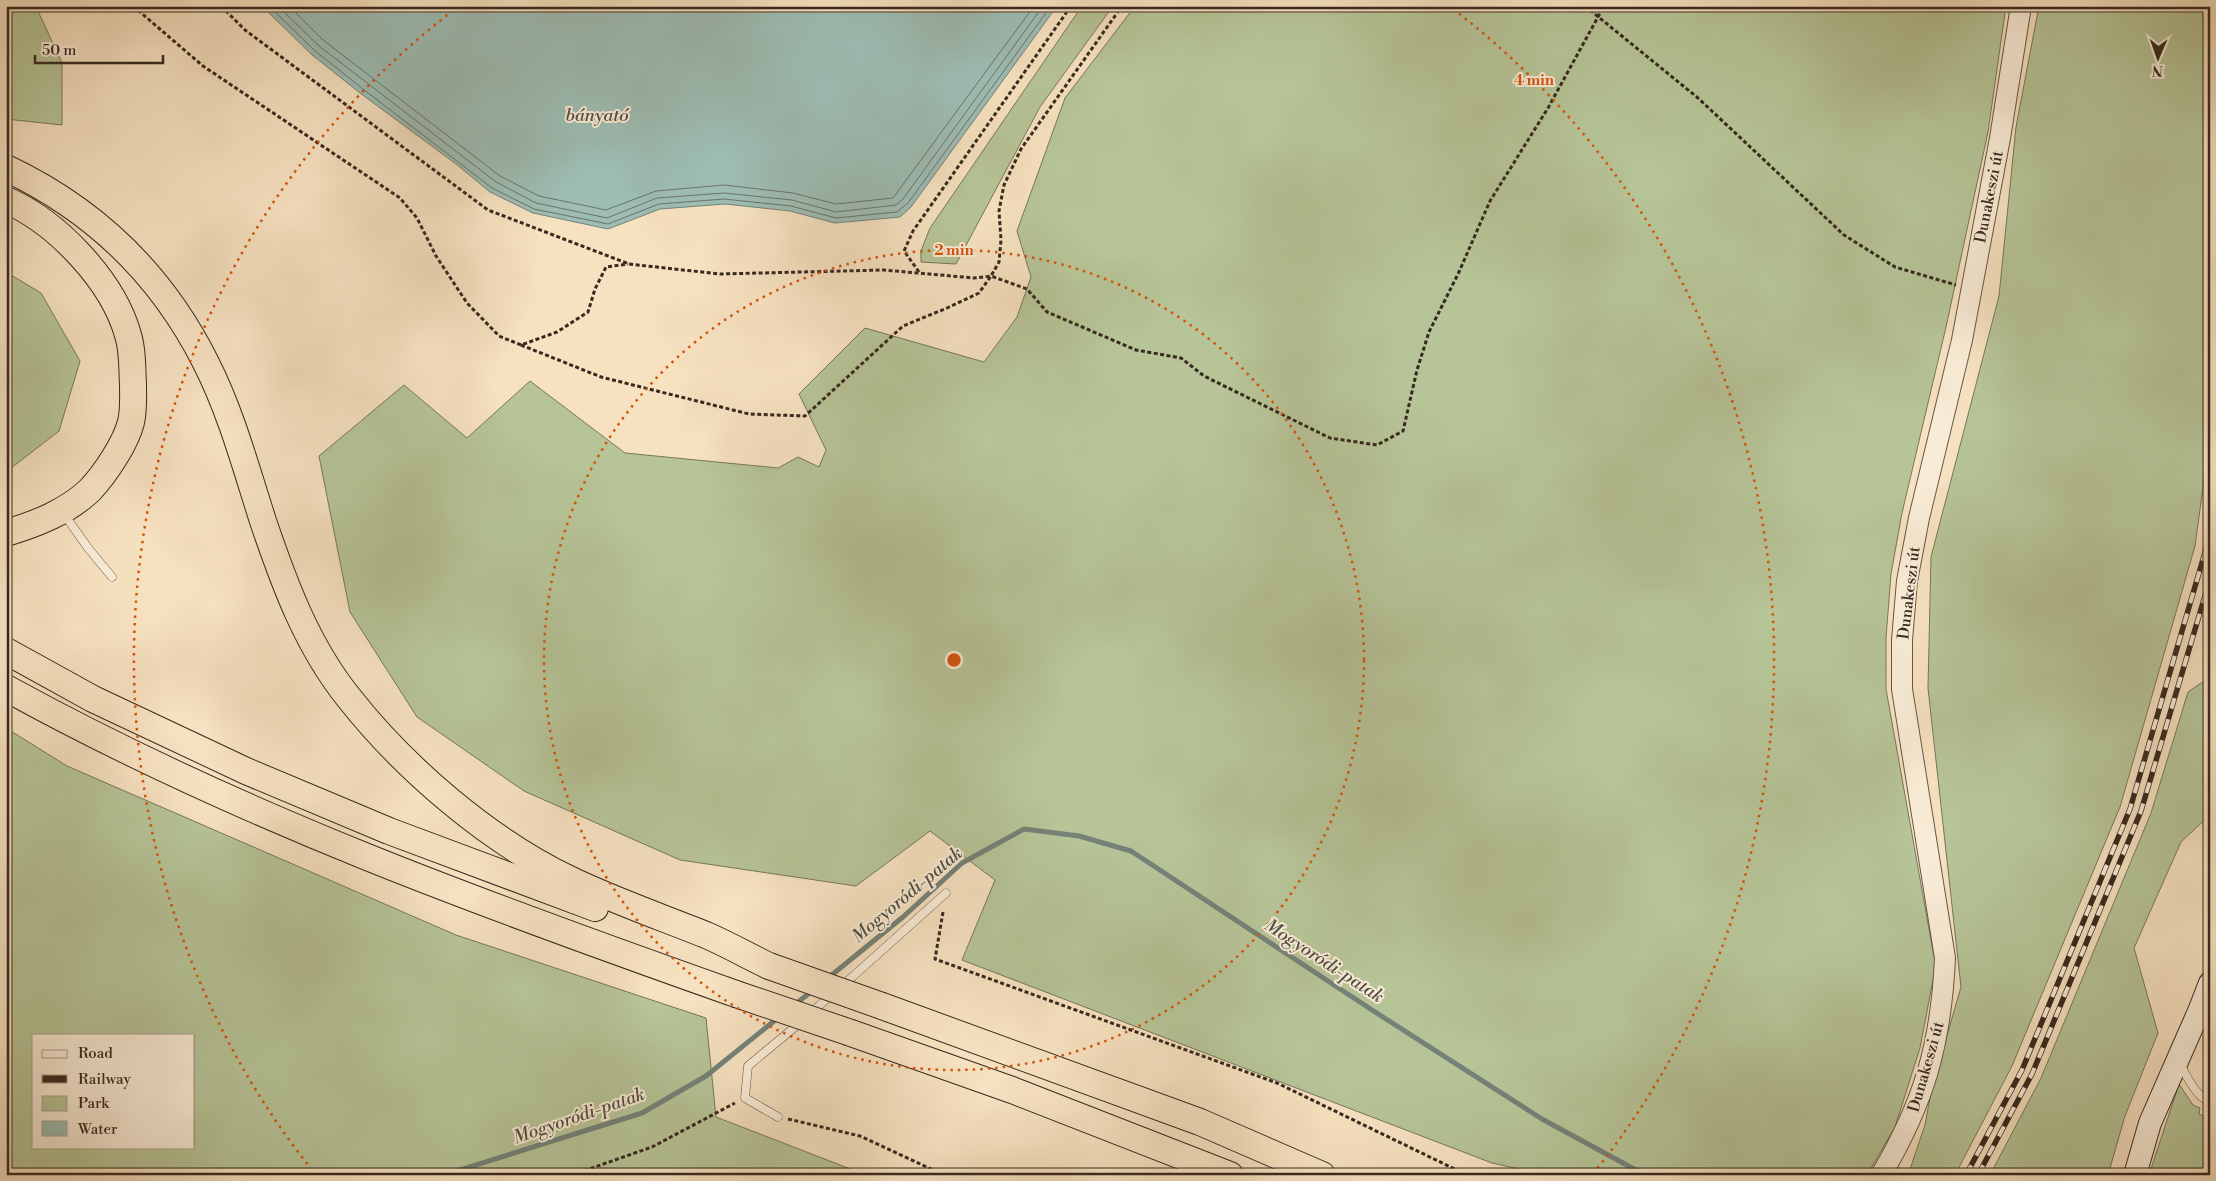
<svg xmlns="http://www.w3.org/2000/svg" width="2216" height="1181" viewBox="0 0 2216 1181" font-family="'Libre Bodoni',serif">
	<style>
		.green { fill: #b6c497; stroke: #76765b; fill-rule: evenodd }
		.water { fill: #9dbdb4; stroke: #748278 }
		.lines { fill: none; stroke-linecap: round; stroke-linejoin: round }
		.shore { stroke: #6a736a; stroke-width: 1 }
		.stream { stroke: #748278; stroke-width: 5 }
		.service-casing { stroke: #675747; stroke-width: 9 }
		.tertiary-casing { stroke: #675747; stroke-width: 22 }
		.secondary-casing { stroke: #37291f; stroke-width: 24 }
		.trunk-casing { stroke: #37291f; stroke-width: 28 }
		.path { stroke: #37291f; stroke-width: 3; stroke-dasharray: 4 2.5; stroke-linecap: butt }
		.service { stroke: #f9ecd6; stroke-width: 8 }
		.tertiary { stroke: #f9ecd6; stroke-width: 20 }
		.secondary { stroke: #f9ecd6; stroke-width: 22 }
		.trunk { stroke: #f6e1c0; stroke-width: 26 }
		.rail-casing { stroke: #37291f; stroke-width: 5.5 }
		.rail { stroke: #f9ecd6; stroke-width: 4; stroke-dasharray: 11; stroke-linecap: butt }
		.trunk-bridge-casing { stroke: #37291f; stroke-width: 28; stroke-linecap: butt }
		.trunk-bridge { stroke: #f6e1c0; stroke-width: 26 }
		.ring { fill: none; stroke: #d6540e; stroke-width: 2.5; stroke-dasharray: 2.5 5 }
		.labels { text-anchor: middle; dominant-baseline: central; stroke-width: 4; stroke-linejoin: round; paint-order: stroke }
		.street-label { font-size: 16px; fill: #37291f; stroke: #f9ecd6 }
		.water-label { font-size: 18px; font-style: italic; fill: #504e44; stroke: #f9ecd6 }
		.centre { fill: #d6540e; stroke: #f9ecd6; stroke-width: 2.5 }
		.ring-label { font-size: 15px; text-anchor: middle; font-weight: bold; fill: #d6540e; stroke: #f9ecd6; stroke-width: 4; stroke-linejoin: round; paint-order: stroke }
	</style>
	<rect width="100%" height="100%" fill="#f6e1c0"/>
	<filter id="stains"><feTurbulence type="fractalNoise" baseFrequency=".004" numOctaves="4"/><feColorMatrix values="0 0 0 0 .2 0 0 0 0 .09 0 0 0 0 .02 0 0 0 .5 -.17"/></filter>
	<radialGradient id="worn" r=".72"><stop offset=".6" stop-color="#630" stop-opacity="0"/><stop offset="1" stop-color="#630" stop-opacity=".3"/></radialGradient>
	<g class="green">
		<path d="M6,6H39L37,9L62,63V125L6,119Z"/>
		<path d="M1082,6H1113L1040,107L956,264L921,262V251L930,228Z"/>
		<path d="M1135,6H2006L1988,132L1946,327L1902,513L1891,574L1886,638V689L1934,957L1936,964L1920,1048L1895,1127L1867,1175H1545L1492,1163L962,960L995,880L930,831L856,886L680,860L524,791L417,717L350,612L319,456L404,385L467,438L530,381L625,453L778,468L798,457L819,467L826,450L799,394L865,328L984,362L1017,317L1031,277L1017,231L1065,98Z"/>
		<path d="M2039,6H2210V436L2195,546L2120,807L2012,1066L1955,1175H1908L1925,1125L1932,1087L1961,987L1928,688L1931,557L1999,296L2016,127Z"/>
		<path d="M6,272L41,293L80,361L59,431L6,472Z"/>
		<path d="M2210,677V815L2181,842L2134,948L2158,1033L2125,1116L2108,1175H1990L2041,1078L2151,813L2188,692Z"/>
		<path d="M6,728L67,766L456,935L706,1018L716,1117L866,1175H6ZM34,1035H194V1147H34Z"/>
		<path d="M2179,1084L2193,1105L2200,1108L2199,1114L2210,1119V1175H2149Z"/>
	</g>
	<path class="water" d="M262,6H1057L911,207L900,217L835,223L790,211L725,204L660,209L608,229L533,213L490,192L456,164L360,93L311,54Z"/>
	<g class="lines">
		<g class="shore">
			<path d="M269,6L314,50L363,89L492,188L534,209L608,224L659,204L724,199L791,206L836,218L897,212L908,203L1051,6"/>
			<path d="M278,6L319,46L496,182L536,203L607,218L657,198L724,193L792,200L836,212L896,205L903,199L1043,6"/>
			<path d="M289,6L323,40L500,176L539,196L606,210L656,191L724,185L793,193L836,204L893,198L1034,6"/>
		</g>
		<g class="stream">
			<path d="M828,978L903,917L962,863L1024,829L1079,836L1131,851L1372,1010L1542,1119L1645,1175"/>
			<path d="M793,1006L812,991"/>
			<path d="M444,1175L642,1113L706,1076L779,1017"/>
		</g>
		<defs>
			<g id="service">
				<path d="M64,514L88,548L112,577"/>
				<path d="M841,987L946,893"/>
				<path d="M811,1013L832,994"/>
				<path d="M2180,1064C2188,1079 2195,1094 2210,1103"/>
				<path d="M778,1117L745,1098L748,1066L801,1022"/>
			</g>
			<path id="tertiary" d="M1881,1175C1925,1101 1941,1043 1945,958L1902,689V640L1907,581L1919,518L1962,340L2000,138L2021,6"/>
			<path id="secondary" d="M2135,1175L2150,1123L2200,1009L2210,983"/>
			<g id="trunk">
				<path d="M6,168C95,210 162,275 206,363C231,412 246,468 263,521C284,583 307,646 349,698C405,769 489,841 571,880C615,901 661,917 706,935C727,944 748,956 769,966"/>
				<path d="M6,200C57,222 113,281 128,335C133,350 132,368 133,384C133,396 134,410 131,422C126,443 105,474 90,490C67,512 36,524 6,533"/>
				<path d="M6,651L93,699L246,771L389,831L595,908"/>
				<path d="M6,688C238,816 487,906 736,994"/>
				<path d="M882,1006L1200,1122L1322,1175"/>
				<path d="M851,1033L1012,1090L1230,1175"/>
			</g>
		</defs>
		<use href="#service" class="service-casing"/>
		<use href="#tertiary" class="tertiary-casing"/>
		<use href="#secondary" class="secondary-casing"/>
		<use href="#trunk" class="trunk-casing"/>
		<g class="path">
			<path d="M133,6L203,66L400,198L417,218L436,256L467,303L499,336L521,345L557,332L588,312L595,289L606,267L628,264"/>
			<path d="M221,6L245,30L488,210L629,264L720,274L884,270L974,278L991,276L999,262L1001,240L999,211L1004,185L1021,149L1122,6"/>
			<path d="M1585,6L1698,98L1844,235L1895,267L1956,285"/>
			<path d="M919,272L904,251L913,231L1071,6"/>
			<path d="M521,345L601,377L749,414L805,416L903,326L947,308L979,293L991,276L1027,289L1047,312L1136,350L1181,358L1204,376L1330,438L1377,445L1403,431L1417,370L1429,332L1459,272L1490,201L1548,108L1604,6"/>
			<path d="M943,912L935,959L1277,1083L1467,1175"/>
			<path d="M788,1119L860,1136L944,1175"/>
			<path d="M572,1175L652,1147L735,1103"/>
		</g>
		<use href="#service" class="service"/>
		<use href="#tertiary" class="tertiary"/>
		<use href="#secondary" class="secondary"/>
		<use href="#trunk" class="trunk"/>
		<defs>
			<g id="rail">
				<path d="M1966,1175L2022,1070L2130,809L2206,549L2210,522"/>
				<path d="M1978,1175L2032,1074L2141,811L2210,579"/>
			</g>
		</defs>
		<use href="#rail" class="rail-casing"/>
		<use href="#rail" class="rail"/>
		<defs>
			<g id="trunk-bridge">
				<path d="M769,966L882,1006"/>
				<path d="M736,994L851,1033"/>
			</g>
		</defs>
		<use href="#trunk-bridge" class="trunk-bridge-casing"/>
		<use href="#trunk-bridge" class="trunk-bridge"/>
	</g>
	<g class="ring">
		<circle cx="954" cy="660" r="410"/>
		<path d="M312 1170A820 820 0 0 1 455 9M1453 9A820 820 0 0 1 1596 1170"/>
	</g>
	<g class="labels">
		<g class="street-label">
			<text transform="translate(1989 197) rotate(-79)">Dunakeszi út</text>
			<text transform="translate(1909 593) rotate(-83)">Dunakeszi út</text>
			<text transform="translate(1926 1067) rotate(-74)">Dunakeszi út</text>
		</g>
		<g class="water-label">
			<text x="597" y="115">bányató</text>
			<text transform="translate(907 895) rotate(-40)">Mogyoródi-patak</text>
			<text transform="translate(1324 961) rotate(33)">Mogyoródi-patak</text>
			<text transform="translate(579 1116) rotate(-19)">Mogyoródi-patak</text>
		</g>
	</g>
	<circle cx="954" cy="660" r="8" class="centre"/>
	<g class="ring-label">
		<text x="1534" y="85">4 min</text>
		<text x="954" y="255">2 min</text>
	</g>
	<rect width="2216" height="1181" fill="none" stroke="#f6e1c0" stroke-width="25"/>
	<rect x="8" y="8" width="2201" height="1166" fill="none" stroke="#37291f" stroke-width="2.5"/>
	<rect x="12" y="12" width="2191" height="1156" fill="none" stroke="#37291f"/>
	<rect x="32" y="1034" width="162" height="115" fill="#f9ecd6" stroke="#ab9e8d"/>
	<rect x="42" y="1050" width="25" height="8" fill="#f9ecd6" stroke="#ab9e8d"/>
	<text x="78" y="1058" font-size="15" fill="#37291f">Road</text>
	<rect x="42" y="1075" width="25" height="8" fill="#37291f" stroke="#ab9e8d"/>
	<text x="78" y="1084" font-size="15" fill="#37291f">Railway</text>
	<rect x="42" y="1096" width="25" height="15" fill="#b6c497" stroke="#ab9e8d"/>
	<text x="78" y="1108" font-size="15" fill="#37291f">Park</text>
	<rect x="42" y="1121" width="25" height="15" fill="#9dbdb4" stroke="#ab9e8d"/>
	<text x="78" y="1134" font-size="15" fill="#37291f">Water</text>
	<g transform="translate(2158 58) rotate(182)" stroke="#f9ecd6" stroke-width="4" paint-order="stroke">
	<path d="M0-4L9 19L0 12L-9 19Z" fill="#37291f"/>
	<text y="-8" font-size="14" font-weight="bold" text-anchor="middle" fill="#37291f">N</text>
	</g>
	<path d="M35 55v8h128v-8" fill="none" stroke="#37291f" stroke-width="2.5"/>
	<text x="42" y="55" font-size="15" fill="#37291f" stroke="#f9ecd6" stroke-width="4" paint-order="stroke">50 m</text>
	<rect width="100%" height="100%" filter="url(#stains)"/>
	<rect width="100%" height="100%" fill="url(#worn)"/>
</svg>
